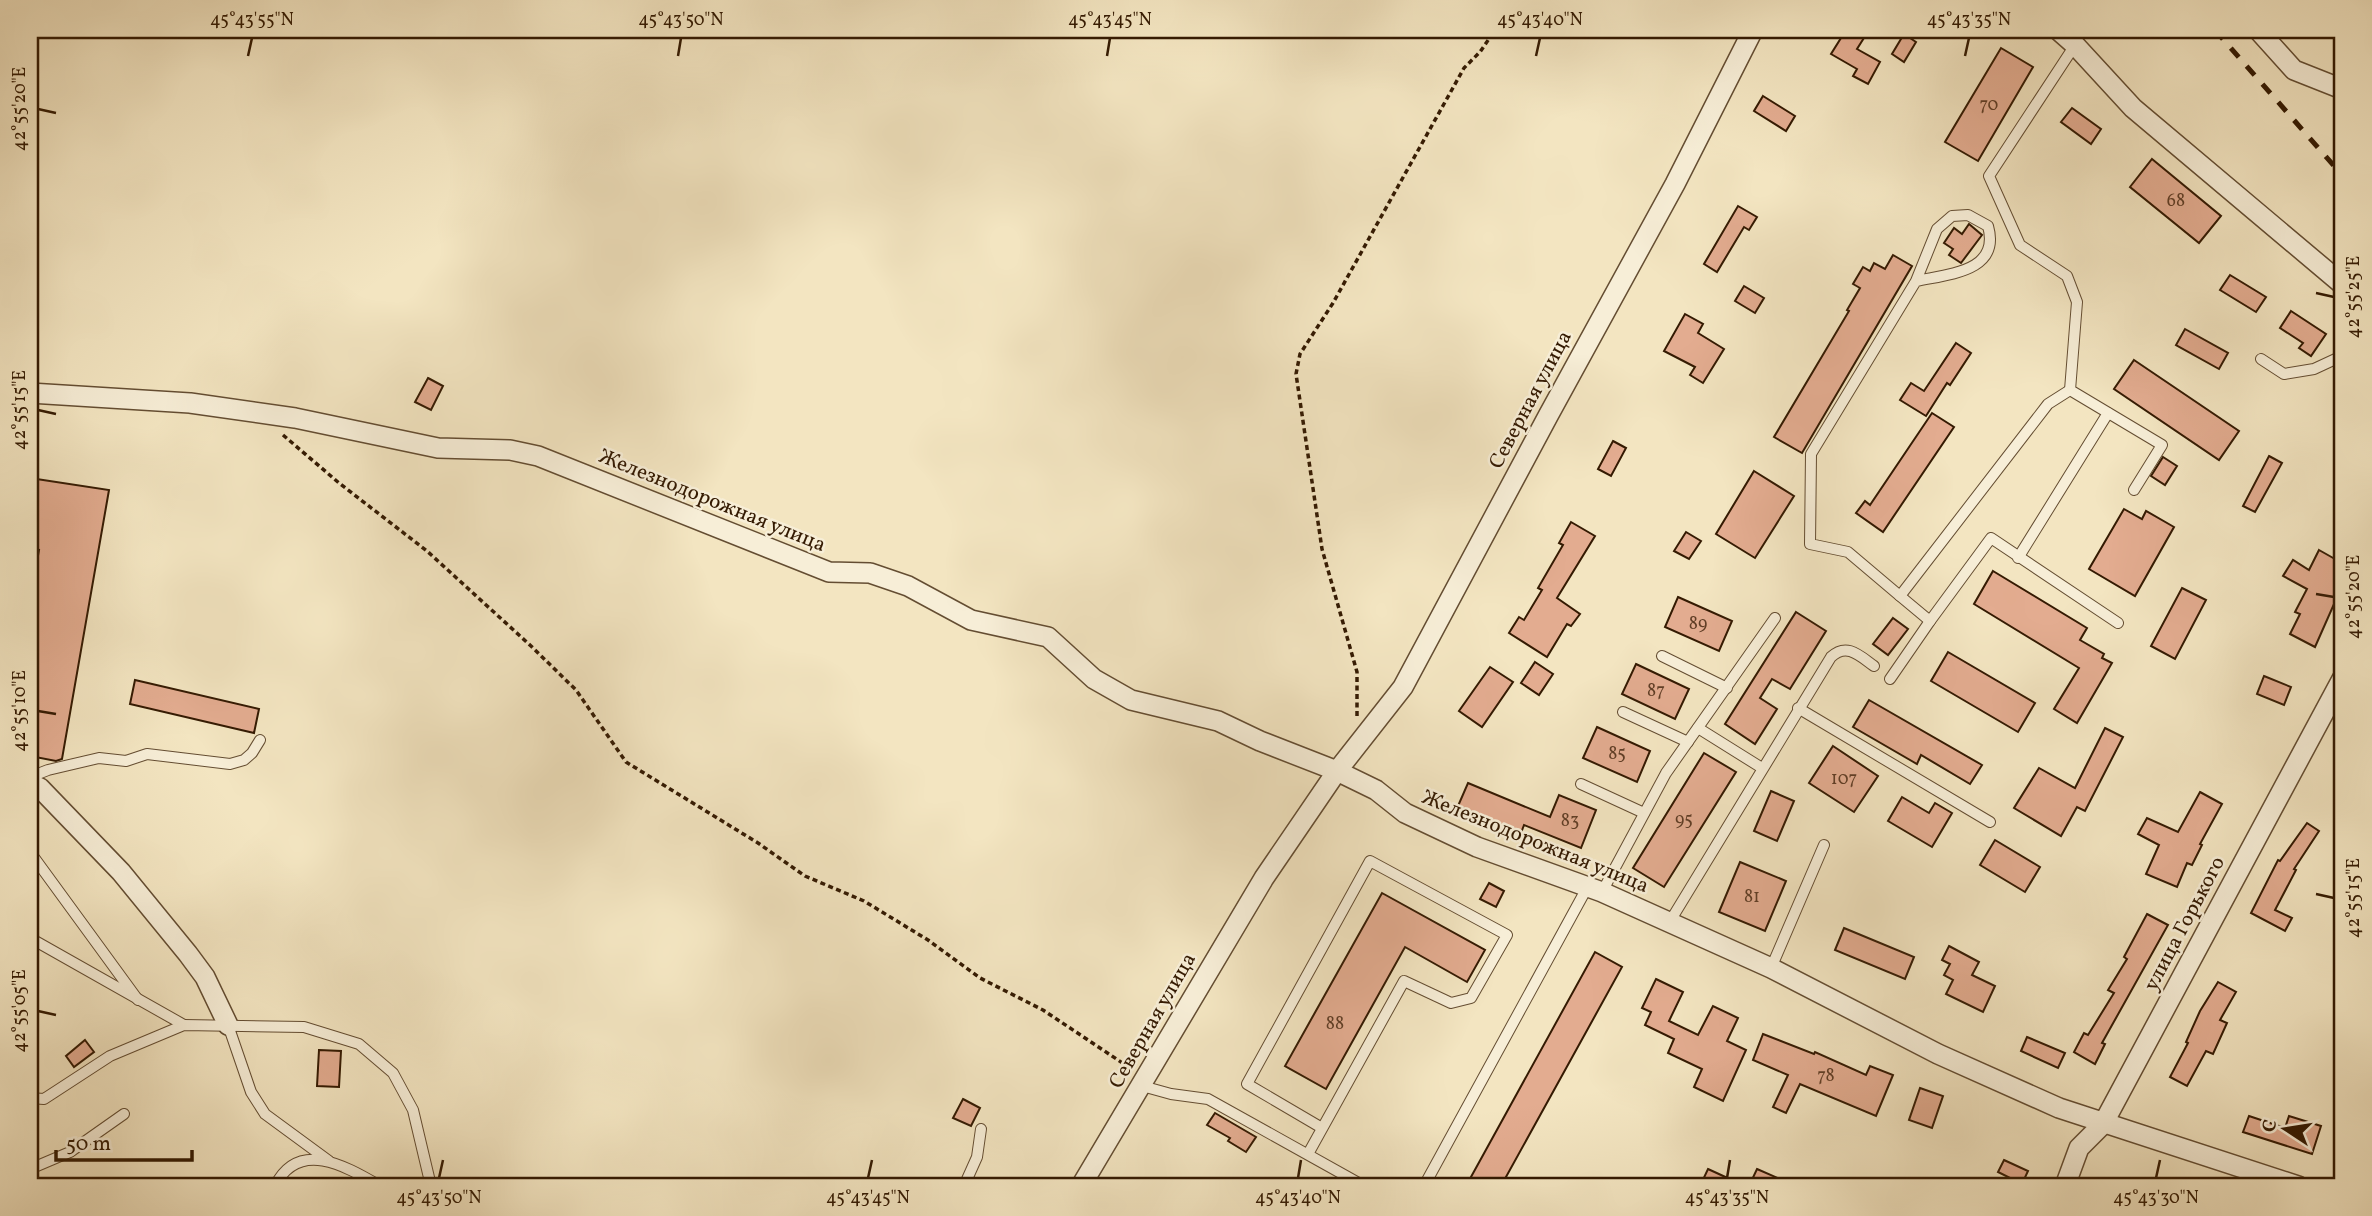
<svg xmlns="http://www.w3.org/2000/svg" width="2372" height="1216" viewBox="0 0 2372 1216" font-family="Vollkorn,serif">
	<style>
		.building { fill: #e3ac90; stroke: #341a02; stroke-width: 2 }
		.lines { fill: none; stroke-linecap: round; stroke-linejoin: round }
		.lane-casing { stroke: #644d32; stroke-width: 12 }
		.street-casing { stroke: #644d32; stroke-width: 22 }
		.path { stroke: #341a02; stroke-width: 3.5; stroke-dasharray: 5 3.5; stroke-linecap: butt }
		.lane { stroke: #f7eed7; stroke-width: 10 }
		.street { stroke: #f7eed7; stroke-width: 19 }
		.rail { stroke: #341a02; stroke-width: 5; stroke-dasharray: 12 12; stroke-linecap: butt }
		.ticks { fill: none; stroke: #341a02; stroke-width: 2.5 }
		.labels { text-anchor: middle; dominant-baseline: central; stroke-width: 5; stroke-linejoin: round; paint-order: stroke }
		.number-label { font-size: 18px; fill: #603e26 }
		.street-label { font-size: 21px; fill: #341a02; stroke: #f7eed7 }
		.neatline { fill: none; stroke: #341a02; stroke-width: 2.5 }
		.ticks-label { font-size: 18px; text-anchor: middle; fill: #341a02 }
	</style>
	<rect width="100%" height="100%" fill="#f3e5c1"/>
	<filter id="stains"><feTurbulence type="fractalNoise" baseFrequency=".00286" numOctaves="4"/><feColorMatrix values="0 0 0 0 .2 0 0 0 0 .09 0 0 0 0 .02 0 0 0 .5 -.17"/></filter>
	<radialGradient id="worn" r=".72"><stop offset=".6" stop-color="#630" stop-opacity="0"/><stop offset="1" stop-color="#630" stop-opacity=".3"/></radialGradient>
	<g class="building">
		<path d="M1846,30H1869L1857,49L1880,62L1868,84L1853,76L1857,69L1831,54Z"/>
		<path d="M1904,34L1916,42L1904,62L1892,54Z"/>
		<path d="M2001,48L2033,67L1978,161L1945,142Z"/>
		<path d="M1763,96L1795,116L1786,131L1754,111Z"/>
		<path d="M2072,108L2101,129L2091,144L2061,122Z"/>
		<path d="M2152,159L2221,216L2199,243L2130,187Z"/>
		<path d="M1738,206L1757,217L1749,230L1744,227L1717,272L1704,264Z"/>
		<path d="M1969,224L1982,235L1961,263L1949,255L1953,249L1944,243L1954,228L1962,234Z"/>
		<path d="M1893,255L1912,266L1802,453L1774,437L1849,311L1847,310L1860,288L1853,284L1863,267L1870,271L1874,263L1885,269Z"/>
		<path d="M2230,275L2266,297L2256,312L2220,290Z"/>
		<path d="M1744,286L1764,298L1755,313L1735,301Z"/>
		<path d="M2291,311L2326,334L2311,356L2299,348L2303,343L2280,328Z"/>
		<path d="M1685,314L1703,324L1698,333L1724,349L1703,383L1690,375L1695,367L1664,351Z"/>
		<path d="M2185,329L2228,353L2219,369L2176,345Z"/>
		<path d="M1956,343L1971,353L1950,385L1947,383L1926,416L1900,400L1911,383L1924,391Z"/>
		<path d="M2134,360L2239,431L2219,460L2114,389Z"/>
		<path d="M428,378L443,386L431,410L415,402Z"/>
		<path d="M1932,413L1954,427L1883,532L1856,513L1865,501L1870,505Z"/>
		<path d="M1613,441L1626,448L1611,476L1598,469Z"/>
		<path d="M2269,456L2282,463L2255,512L2243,506Z"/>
		<path d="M2163,457L2177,466L2165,485L2151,476Z"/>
		<path d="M1754,471L1794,496L1755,558L1716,534Z"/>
		<path d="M30,478L109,490L62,759L56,761L30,756V602L39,550L30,549Z"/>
		<path d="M2124,509L2142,519L2146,511L2174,527L2135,596L2089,569Z"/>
		<path d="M1571,522L1595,536L1557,598L1580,614L1571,626L1567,624L1547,657L1509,633L1519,617L1524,620L1542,590L1538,588L1563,545L1559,543Z"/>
		<path d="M1686,532L1701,541L1689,559L1674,551Z"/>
		<path d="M2319,550L2342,563V593L2337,605L2334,604L2315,647L2290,634L2300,614L2295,612L2307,589L2283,576L2293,560L2309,570Z"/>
		<path d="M1993,571L2087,628L2080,640L2104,654L2102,658L2112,663L2077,723L2054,709L2079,668L1974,604Z"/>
		<path d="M2182,588L2206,600L2175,659L2151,646Z"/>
		<path d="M1678,597L1732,621L1719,651L1665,627Z"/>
		<path d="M1796,612L1826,631L1790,689L1772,679L1760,698L1777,709L1755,744L1725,724Z"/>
		<path d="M1893,618L1908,629L1888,655L1873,644Z"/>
		<path d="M1948,652L2035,703L2018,732L1931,681Z"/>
		<path d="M1535,662L1553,674L1539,695L1521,683Z"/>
		<path d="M1636,664L1689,689L1675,719L1622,694Z"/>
		<path d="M1490,667L1513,682L1482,727L1459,711Z"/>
		<path d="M2264,676L2291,687L2284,705L2257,694Z"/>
		<path d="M135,680L259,709L254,733L130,704Z"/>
		<path d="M1869,700L1982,765L1970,784L1921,755L1917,764L1853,727Z"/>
		<path d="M1597,727L1650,751L1637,782L1583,758Z"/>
		<path d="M2105,728L2123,737L2085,811L2077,807L2061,836L2014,808L2039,768L2075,788Z"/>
		<path d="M1833,746L1878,776L1854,812L1809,783Z"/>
		<path d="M1704,753L1736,772L1664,887L1633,868Z"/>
		<path d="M1468,783L1550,817L1559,795L1596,810L1581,848L1524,825L1521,833L1458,806Z"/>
		<path d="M1771,791L1794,801L1777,841L1754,831Z"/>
		<path d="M2200,792L2222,804L2200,844L2202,845L2192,865L2187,863L2177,887L2146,874L2159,845L2138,834L2147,818L2178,832Z"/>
		<path d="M1902,797L1929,813L1935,803L1952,813L1932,847L1888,821Z"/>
		<path d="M2307,823L2319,831L2294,869L2296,870L2275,910L2292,918L2285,931L2251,913L2278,860L2280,861Z"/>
		<path d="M1995,840L2040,867L2025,892L1980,865Z"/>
		<path d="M1740,862L1786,881L1765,931L1719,912Z"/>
		<path d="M1489,883L1504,891L1496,907L1480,899Z"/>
		<path d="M1382,893L1485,950L1467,982L1405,947L1326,1089L1285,1066Z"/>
		<path d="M2147,914L2168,925L2102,1043L2105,1044L2095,1064L2074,1052L2084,1033L2088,1035L2114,993L2108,990L2127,959L2124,957Z"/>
		<path d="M1844,928L1914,957L1905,979L1835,950Z"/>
		<path d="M1949,946L1979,962L1972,975L1995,986L1983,1012L1946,994L1953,980L1944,975L1950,964L1942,960Z"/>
		<path d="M1595,952L1622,967L1501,1186H1466Z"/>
		<path d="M1656,979L1683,992L1669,1021L1698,1035L1713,1006L1738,1018L1727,1041L1746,1050L1723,1101L1694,1087L1702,1069L1668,1053L1674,1039L1645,1025L1651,1012L1642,1008Z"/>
		<path d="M2218,982L2236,992L2220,1020L2227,1023L2213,1054L2206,1051L2187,1086L2170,1077L2188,1043L2186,1042L2200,1011Z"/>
		<path d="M1763,1034L1814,1054L1815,1052L1866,1075L1870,1066L1893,1075L1876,1116L1800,1084L1786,1113L1773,1107L1788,1075L1753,1060Z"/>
		<path d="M2027,1037L2065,1053L2058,1068L2021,1051Z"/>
		<path d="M85,1040L94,1052L74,1067L66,1056Z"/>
		<path d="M319,1050L341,1051L339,1087L317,1086Z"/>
		<path d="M1920,1088L1943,1096L1932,1128L1909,1120Z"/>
		<path d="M963,1099L980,1108L971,1126L953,1118Z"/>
		<path d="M1215,1113L1256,1137L1246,1152L1228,1141L1230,1138L1207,1125Z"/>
		<path d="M2249,1116L2285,1128L2289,1116L2321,1126L2312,1154L2243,1132Z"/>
		<path d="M2004,1160L2028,1171L2022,1184L1998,1172Z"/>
		<path d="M1708,1169L1745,1186H1700Z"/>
		<path d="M1757,1169L1796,1186H1749Z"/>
	</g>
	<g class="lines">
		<defs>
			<g id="lane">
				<path d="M2075,45L1989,176L2020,245L2067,276L2077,302L2070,390L2162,445L2134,490"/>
				<path d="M1916,281C1948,274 2001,272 1988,226L1968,215L1952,216L1937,229L1916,281L1811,454L1810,544L1848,552L1900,596L2048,404L2070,390"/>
				<path d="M2261,359L2284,374L2314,369L2342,356"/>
				<path d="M2018,558L2108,413"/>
				<path d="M1900,596L1930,621"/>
				<path d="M1662,656L1727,688"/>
				<path d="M1890,679L1930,621L1991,538L2118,623"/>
				<path d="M1798,708L1990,822"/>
				<path d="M1623,712L1688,742"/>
				<path d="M1698,728L1762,768"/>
				<path d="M30,777L48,770L99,758L126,761L147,754L230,764L244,760L252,753L260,740"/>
				<path d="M1581,784L1644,813"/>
				<path d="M30,852L138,1000"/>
				<path d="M1602,892L1666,773L1775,618"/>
				<path d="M1669,923L1831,657C1847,642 1860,656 1874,666"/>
				<path d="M30,938L184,1025"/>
				<path d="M1771,968L1824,845"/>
				<path d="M228,1025L251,1092L265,1114L329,1161"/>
				<path d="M1142,1086L1171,1094L1208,1099L1364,1186"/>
				<path d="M30,1098L44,1099L110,1056L184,1025L304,1027L359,1044L393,1073L413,1110L431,1186"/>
				<path d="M1308,1154L1404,981L1451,1003L1471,998L1507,935L1370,861L1247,1084L1322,1128"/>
				<path d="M30,1169L70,1152L124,1114"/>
				<path d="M275,1186C299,1138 347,1167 380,1186"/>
				<path d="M964,1186L977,1157L981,1129"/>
				<path d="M1424,1186L1588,886"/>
			</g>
			<g id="street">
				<path d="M2058,30L2075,45L2133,108L2342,284"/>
				<path d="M2258,30L2294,70L2342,89"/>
				<path d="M30,393L190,403L295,418L438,448L510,450L538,456L829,572L870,573L908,586L971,620L1048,637L1094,679L1131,700L1218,721L1260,741L1337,771L1376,790L1405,813L1477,847L1602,892L1771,968L1938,1054L2059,1108L2298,1186"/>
				<path d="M30,783L40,788L121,872L188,954L205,977L228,1025"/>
				<path d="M1081,1186L1264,878L1337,771L1403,687L1548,416L1675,184L1753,30"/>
				<path d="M2065,1186L2079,1148L2103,1124L2342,679"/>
			</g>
		</defs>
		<use href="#lane" class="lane-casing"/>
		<use href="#street" class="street-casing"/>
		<g class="path">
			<path d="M1925,30L1939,33L1961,30"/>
			<path d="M283,435L339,483L427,551L531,646L576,690L626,762L758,843L805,876L864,901L928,940L980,978L1043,1010L1130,1068"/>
			<path d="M1357,716V672L1322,549L1296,374L1300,354L1333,303L1464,68L1480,52L1495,30"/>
		</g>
		<use href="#lane" class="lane"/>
		<use href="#street" class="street"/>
		<path class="rail" d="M2215,30L2342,175"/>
	</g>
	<path class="ticks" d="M248,56L252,38M678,56L681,38M1107,56L1110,38M1536,56L1540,38M1965,56L1969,38M38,109L56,113M2316,293L2334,297M38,410L56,414M2316,594L2334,597M38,711L56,714M2316,894L2334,898M38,1011L56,1015M439,1178L443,1160M868,1178L872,1160M1298,1178L1301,1160M1727,1178L1730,1160M2156,1178L2160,1160"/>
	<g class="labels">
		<g class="number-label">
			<text x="1989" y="105">70</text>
			<text x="2176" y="201">68</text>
			<text x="1698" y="624">89</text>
			<text x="1656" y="691">87</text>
			<text x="1617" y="754">85</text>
			<text x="1844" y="779">107</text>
			<text x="1684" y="820">95</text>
			<text x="1570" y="821">83</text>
			<text x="1752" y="897">81</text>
			<text x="1335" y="1024">88</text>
			<text x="1826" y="1076">78</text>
		</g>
		<g class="street-label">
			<text transform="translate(1531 400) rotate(-62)">Северная улица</text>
			<text transform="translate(712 501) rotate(22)">Железнодорожная улица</text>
			<text transform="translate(1535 842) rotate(22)">Железнодорожная улица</text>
			<text transform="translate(2185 924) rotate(-62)">улица Горького</text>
			<text transform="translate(1153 1021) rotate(-60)">Северная улица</text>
		</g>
	</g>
	<rect width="2372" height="1216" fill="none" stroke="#f3e5c1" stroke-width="77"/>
	<g transform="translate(2285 1129) rotate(282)" stroke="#f7eed7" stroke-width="5" paint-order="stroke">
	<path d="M0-5L12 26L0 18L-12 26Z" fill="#341a02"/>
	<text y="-10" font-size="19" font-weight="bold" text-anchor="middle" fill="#341a02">С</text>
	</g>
	<path d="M56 1150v10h136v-10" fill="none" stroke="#341a02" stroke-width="3.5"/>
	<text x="66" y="1150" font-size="21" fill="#341a02" stroke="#f7eed7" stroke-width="5" paint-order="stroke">50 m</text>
	<rect x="38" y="38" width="2296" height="1140" class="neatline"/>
	<g class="ticks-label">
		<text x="252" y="25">45°43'55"N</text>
		<text x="681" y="25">45°43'50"N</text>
		<text x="1110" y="25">45°43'45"N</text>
		<text x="1540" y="25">45°43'40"N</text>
		<text x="1969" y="25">45°43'35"N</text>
		<text transform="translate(19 109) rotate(-90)" y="6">42°55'20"E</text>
		<text transform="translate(2353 297) rotate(-90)" y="6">42°55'25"E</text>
		<text transform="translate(19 410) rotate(-90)" y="6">42°55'15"E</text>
		<text transform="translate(2353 597) rotate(-90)" y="6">42°55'20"E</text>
		<text transform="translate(19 711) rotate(-90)" y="6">42°55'10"E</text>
		<text transform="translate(2353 898) rotate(-90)" y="6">42°55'15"E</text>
		<text transform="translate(19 1011) rotate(-90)" y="6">42°55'05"E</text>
		<text x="439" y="1203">45°43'50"N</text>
		<text x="868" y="1203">45°43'45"N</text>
		<text x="1298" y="1203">45°43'40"N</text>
		<text x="1727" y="1203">45°43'35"N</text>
		<text x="2156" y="1203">45°43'30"N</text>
	</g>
	<rect width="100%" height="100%" filter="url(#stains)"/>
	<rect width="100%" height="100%" fill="url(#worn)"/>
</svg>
